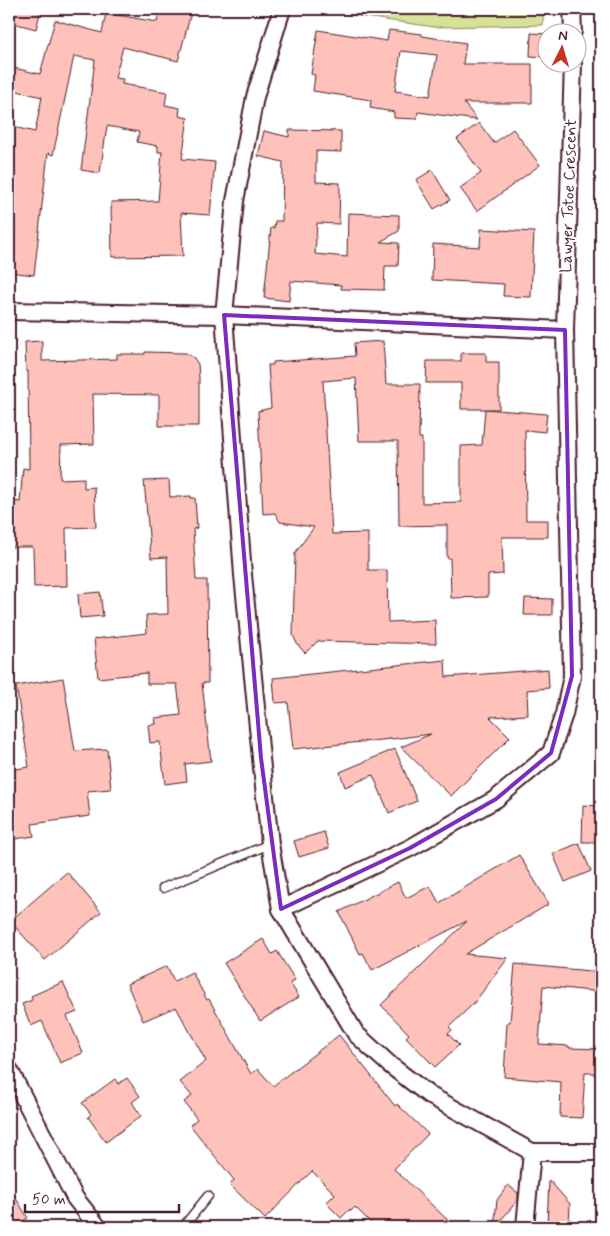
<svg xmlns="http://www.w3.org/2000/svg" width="610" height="1236" viewBox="0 0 610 1236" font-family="Mynerve,sans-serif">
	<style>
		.green { fill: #d6e396; stroke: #908160 }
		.building { fill: #fec2bb; stroke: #4a1f2b; fill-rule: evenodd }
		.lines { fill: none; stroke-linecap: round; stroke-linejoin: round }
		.service-casing { stroke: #4a1f2b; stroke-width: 11 }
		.minor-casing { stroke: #4a1f2b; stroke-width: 20 }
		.service { stroke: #fff; stroke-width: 8 }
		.minor { stroke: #fff; stroke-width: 16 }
		.marked { fill: none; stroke: #7b2cbf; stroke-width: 4; stroke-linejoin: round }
		.labels { text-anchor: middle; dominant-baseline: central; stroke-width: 4; stroke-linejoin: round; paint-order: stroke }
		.street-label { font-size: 16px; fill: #4a1f2b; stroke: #fff }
	</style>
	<rect width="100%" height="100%" fill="#fff"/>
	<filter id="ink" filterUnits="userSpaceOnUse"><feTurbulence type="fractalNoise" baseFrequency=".02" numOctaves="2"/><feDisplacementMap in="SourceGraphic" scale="10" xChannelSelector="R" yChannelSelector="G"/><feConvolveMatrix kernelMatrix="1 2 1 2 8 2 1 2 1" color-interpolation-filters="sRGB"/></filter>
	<g filter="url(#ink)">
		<path class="green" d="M310,9H543V25L434,27Z"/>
		<g class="building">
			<path d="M9,9H41L36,29L9,22Z"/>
			<path d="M160,9H192L178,61L123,47L115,78L123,79L122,84L167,92L165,105L180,108L179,116L188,118L182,159L215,162L210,215L181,213L183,256L112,257L111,202L158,201L162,152H158V146L137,142L139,132L107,126L100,173L81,170L95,60L74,56L53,155L48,153L34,275L9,272L15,226L9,225V126L35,132L42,97L9,89V67L40,74L55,20L102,33L106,13L157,22Z"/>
			<path d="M318,30L387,41L389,30L422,34V36L466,43L463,64H532V103H464L477,120L418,112L417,119L394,118V112L370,108L371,100L313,91L315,75L311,74ZM401,51L437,55L430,96L395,91Z"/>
			<path d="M531,33L547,34L546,57L530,56Z"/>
			<path d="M479,123L494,143L513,129L540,165L477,211L460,188L481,173L457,139Z"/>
			<path d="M289,130L341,131V152L316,151V182L340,183L339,224L317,223L315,254L347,257L348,213L399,215V231L380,242L399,243L398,266H385L384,290L341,289V285L291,281L289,301L264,298L271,228H274L275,221H282L283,162L258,156L264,131L289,137Z"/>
			<path d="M432,170L450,200L434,209L416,180Z"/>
			<path d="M481,229L534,232L531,297L503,296L504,284L432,280L433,244L480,247Z"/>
			<path d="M42,341V361L117,359V354H145V352L186,353L194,358L198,364L199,378V426H159V395L93,394L94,444L61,445L60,479L84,478V488L94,487L96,527L66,528L67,586L34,587L33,547H9V529H10L13,501L20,502L23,468L29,469L28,371H26L25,342Z"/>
			<path d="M383,341L386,384H420L419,438H422V503L461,502V446L482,445L485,409L547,414L545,432L525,430L526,520H548V537H502L503,574L488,575V597L451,598L450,558H447V525L399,526L398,441H359L356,378L323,381L332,534L368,533V570H387L388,622L435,620L436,644L318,641L305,653L297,644L293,635L295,553L314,527L280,522L275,513L263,514L258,411L271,408L268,365H273V362L355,356L354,343Z"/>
			<path d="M461,353H486V362H499V409H461V383H426L427,361H461Z"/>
			<path d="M169,480L170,497L191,496V498H195L197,528L193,529L196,580H207L208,683H202L211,761L185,764L187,781L165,784L160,742L150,743L148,725L156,724L155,718L181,715L177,684H147V673L98,678L94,639L147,633L146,615L168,614L167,557L151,558L144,481Z"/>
			<path d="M100,592L103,616L80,618L78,594Z"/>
			<path d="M525,598L552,599V615H524Z"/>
			<path d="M445,660L446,677L548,669L549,688L527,690L528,715L490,717L510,737L451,796L401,747L431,734L392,739L390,737L391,739L293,749L288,702L275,703L273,678Z"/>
			<path d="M63,678L75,751L107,749L111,789L87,791L90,816L32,824L34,836L9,840V770L29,767L16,686Z"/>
			<path d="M395,749L417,801L389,813L373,775L345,787L340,772Z"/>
			<path d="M583,805L601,806V842H582Z"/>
			<path d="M324,832L329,848L299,857L294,841Z"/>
			<path d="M579,843L591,871L565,882L553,854Z"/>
			<path d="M519,855L549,904L465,954L508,958L474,1003L449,1027L452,1030L448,1034L459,1045L435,1067L406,1037L409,1034L381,1005L467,921L372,970L363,953L360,954L339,912L398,882L406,898L430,886L439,903Z"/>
			<path d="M67,872L101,912L45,960L10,921Z"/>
			<path d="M263,939L272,954L277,951L295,980L290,983L299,997L260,1021L224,963Z"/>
			<path d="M515,964L601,972V992L543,986L539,1044L569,1046V1048L601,1049V1073H585L582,1118L560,1117L561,1082L504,1077L507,1022H510Z"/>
			<path d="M167,966L174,981L192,972L207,1000L209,999L251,1074L258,1069L273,1086L339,1035L395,1106L397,1104L428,1134L394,1169L455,1227H375L355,1207L351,1211L350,1209L341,1218L326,1203L335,1194L312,1171L265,1219L230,1185L234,1180L190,1125L197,1119L184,1102L192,1096L180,1082L206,1061L176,1007L143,1021L127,984Z"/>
			<path d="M63,982L77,1012L67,1016L83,1053L60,1063L42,1021L31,1026L22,1004L32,1000L31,996Z"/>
			<path d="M127,1078L140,1096L132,1102L141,1116L106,1142L88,1117L91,1114L82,1103L115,1079L118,1084Z"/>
			<path d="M549,1180L570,1204L569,1227H547Z"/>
			<path d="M508,1185L518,1193V1200L495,1227H494L497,1200Z"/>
			<path d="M9,1187L28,1218L12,1227H9Z"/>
		</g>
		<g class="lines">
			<defs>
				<g id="service">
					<path d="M163,888L270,844"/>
					<path d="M183,1227L208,1196"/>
				</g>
				<g id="minor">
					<path d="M282,9L255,97L235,201L224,315L243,575L261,758L270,844L281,909L356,1034L390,1065L429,1095L532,1152H601"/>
					<path d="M572,9L573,32"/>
					<path d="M9,311L224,315L565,330"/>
					<path d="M281,909L410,848L496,799L551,753L564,714L572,676L565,330L573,62"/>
					<path d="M9,1069L75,1198L98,1227"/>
					<path d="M525,1227L532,1152"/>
				</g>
			</defs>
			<use href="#service" class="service-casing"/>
			<use href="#minor" class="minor-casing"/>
			<use href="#service" class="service"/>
			<use href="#minor" class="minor"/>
		</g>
	</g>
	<path class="marked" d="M224,315L565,330L572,676L551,753L496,799L410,848L281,909L261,758Z"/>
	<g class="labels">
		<g class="street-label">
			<text transform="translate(569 196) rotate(-88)">Lawyer Totoe Crescent</text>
		</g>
	</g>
	<rect width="610" height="1236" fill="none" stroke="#fff" stroke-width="30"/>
	<rect x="15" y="15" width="580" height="1206" fill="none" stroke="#4a1f2b" stroke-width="2" filter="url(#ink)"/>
	<g transform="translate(562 48) rotate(5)"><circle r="24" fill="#ffffff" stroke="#b7a5aa"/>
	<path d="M0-4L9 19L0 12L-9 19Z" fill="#c8321e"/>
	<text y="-8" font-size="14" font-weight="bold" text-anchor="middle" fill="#4a1f2b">N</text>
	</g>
	<path d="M25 1204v8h154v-8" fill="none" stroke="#4a1f2b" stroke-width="2.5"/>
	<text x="32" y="1204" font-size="15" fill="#4a1f2b" stroke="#ffffff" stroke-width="4" paint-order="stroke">50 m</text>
</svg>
